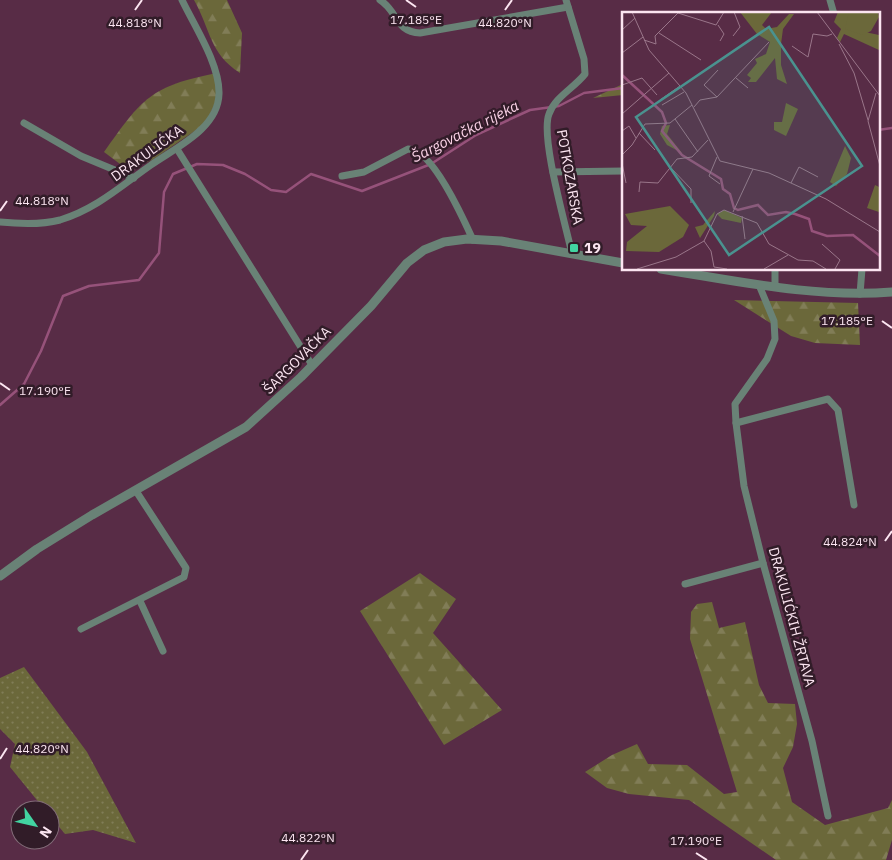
<svg xmlns="http://www.w3.org/2000/svg" width="892" height="860" viewBox="0 0 892 860" font-family="'IBM Plex Sans',sans-serif">
	<style>
		.grass { fill: url(#grass-dots) }
		.forest { fill: url(#forest-firs) }
		.lines { fill: none; stroke-linecap: round; stroke-linejoin: round }
		.stream { stroke: #96527a; stroke-width: 2.5 }
		.minor { stroke: #698276; stroke-width: 7 }
		.tertiary { stroke: #698276; stroke-width: 9 }
		.ticks { fill: none; stroke: #fce5f1; stroke-width: 2 }
		.poi-dot { fill: #42d4a1; stroke: #311c28; stroke-width: 2 }
		.labels { text-anchor: middle; dominant-baseline: central; stroke-width: 5; stroke-linejoin: round; paint-order: stroke }
		.street-label { font-size: 14px; fill: #fce5f1; stroke: #311c28 }
		.poi-label { font-size: 14px; font-weight: bold; fill: #fce5f1; stroke: #311c28; text-anchor: start }
		.water-label { font-size: 15px; font-style: italic; fill: #fbd2e7; stroke: #311c28 }
		.inset-river { fill: none; stroke: #96527a; stroke-width: 2.5 }
		.inset-road { fill: none; stroke: #9a768a; stroke-width: 1 }
		.view { fill: #4a928f; fill-opacity: 0.15; stroke: #4a928f; stroke-width: 2.5 }
		.inset-edge { fill: none; stroke: #fce5f1; stroke-width: 2.5 }
		.ticks-label { font-size: 12px; text-anchor: middle; fill: #fce5f1; stroke: #311c28; stroke-width: 5; stroke-linejoin: round; paint-order: stroke }
	</style>
	<defs>
		<pattern id="grass-dots" width="8" height="8" patternUnits="userSpaceOnUse" patternTransform="scale(1.25)"><rect width="8" height="8" fill="#6b683a"/><path d="M2 2h.1M6 6h.1" fill="none" stroke="#817d57" stroke-width="1.8" stroke-linecap="round"/></pattern>
		<pattern id="forest-firs" width="22" height="20" patternUnits="userSpaceOnUse" patternTransform="scale(1.25)"><rect width="22" height="20" fill="#6b683a"/><path d="M5 1l3.5 6h-7zM16 11l3.5 6h-7z" fill="#817d57"/></pattern>
	</defs>
	<rect width="100%" height="100%" fill="#582c46"/>
	<path class="grass" d="M24,667L87,752L136,843L93,830L65,834L50,816V810H45L10,767L15,744L0,729V678Z"/>
	<g class="forest">
		<path d="M194,0H227L242,33L240,73C209,53 211,30 194,0Z"/>
		<path d="M217,73L219,95L205,124L152,160L128,170L104,152C142,98 151,86 217,73Z"/>
		<path d="M623,84V95L593,98Z"/>
		<path d="M734,300L858,303L860,345L815,343L791,336Z"/>
		<path d="M420,573L456,599L433,633L502,710L444,745L360,611Z"/>
		<path d="M712,602L719,628L745,622L759,685L768,703L795,704L797,724L793,747L783,768L792,802L825,825L888,808L892,800V840L886,860H776L689,800L629,794L607,788L585,772L612,755L637,744L648,764L687,765L724,794L737,792L690,639L691,612L697,604Z"/>
	</g>
	<g class="lines">
		<g class="stream">
			<path d="M878,130L892,128"/>
			<path d="M0,405L24,384L41,351L63,296L89,286L139,280L159,253L164,192L173,174L197,164L223,165L245,174L271,190L286,192L311,174L362,191L431,164L476,135L530,110L559,106L584,93L623,88"/>
		</g>
		<g class="minor">
			<path d="M380,0C398,11 395,32 420,33L568,7"/>
			<path d="M566,0L584,59L585,74C574,88 555,97 549,114C540,137 566,226 572,254"/>
			<path d="M830,0L834,14"/>
			<path d="M24,123L81,156L134,178"/>
			<path d="M177,149L312,365"/>
			<path d="M553,172L623,171"/>
			<path d="M342,176L364,172L408,149C432,148 464,220 473,240"/>
			<path d="M0,222C20,224 41,225 60,220C96,209 121,186 151,165C175,148 218,129 219,94C220,65 195,27 182,0"/>
			<path d="M759,285L774,321L775,339L767,359L735,404L736,423L744,486L763,563L812,741L828,816"/>
			<path d="M775,287V269"/>
			<path d="M860,294L862,269"/>
			<path d="M736,423L828,399L838,410L854,505"/>
			<path d="M685,584L763,563"/>
			<path d="M140,601L163,651"/>
			<path d="M81,629L184,577L186,568L136,491"/>
		</g>
		<g class="tertiary">
			<path d="M661,269C737,281 814,298 892,292"/>
			<path d="M0,576L37,549L92,515L246,427L301,377L371,306L407,263L424,250L444,242L467,239L501,241L623,263"/>
		</g>
	</g>
	<path class="ticks" d="M406,0L416,7M135,10L142,0M505,10L512,0M0,211L7,201M882,321L892,328M0,383L10,390M885,541L892,531M0,759L7,748M696,853L707,860M301,860L308,850"/>
	<rect class="poi-dot" x="569" y="243" width="10" height="10" rx="2.5"/>
	<g class="labels">
		<g class="street-label">
			<text transform="translate(147 153) rotate(-36)">DRAKULIĆKA</text>
			<text transform="translate(570 177) rotate(80)">POTKOZARSKA</text>
			<text transform="translate(297 360) rotate(-45)">ŠARGOVAČKA</text>
			<text transform="translate(792 617) rotate(75)">DRAKULIĆKIH ŽRTAVA</text>
		</g>
		<g class="poi-label">
			<text x="584" y="248">19</text>
		</g>
		<g class="water-label">
			<text transform="translate(465 131) rotate(-27)">Šargovačka rijeka</text>
		</g>
	</g>
	<g transform="translate(622 12)">
		<rect width="258" height="258" fill="#582c46"/>
		<path d="M216,0H227L243,20L257,23V38L222,22L218,30L215,26L219,17L212,10ZM223,134L229,146L225,162L214,174L208,170ZM253,173L257,175V200L245,196Z" fill="#6b683a"/>
		<path d="M118,0H150L140,13L144,17L155,15L167,2H172L161,17L159,32V53L165,72L155,67L153,46L134,70H126L129,66L125,63L135,51L133,47L144,42L148,30L135,22ZM227,0H256L257,5L249,19L241,23L223,17ZM164,91L176,97L164,124L152,118V110H160ZM48,113L45,122L60,141L45,133L38,122L40,114ZM48,194L67,213L61,225L37,240L4,239L5,230L25,214L9,213L3,202ZM102,198L120,206L119,211L100,207L95,202ZM93,199L92,204L78,226L73,215L81,213Z" fill="#6b683a"/>
		<path class="inset-river" d="M0,63L40,100L44,111L40,119L60,143L99,167L101,177L108,182L112,196L116,198L136,193L146,203L164,200L173,202L187,207L190,219L205,224L231,223L258,244"/>
		<path class="inset-road" d="M10,0L27,38L64,81L98,149L147,161L204,187L258,220M195,0L258,84M96,13L102,22L98,29M0,18L13,6M37,21L79,48M111,24L118,15L112,0M22,28L34,32L33,24L56,1L94,13L102,0M217,32L232,61L246,108M170,34L186,45L191,22L205,24L210,22M0,41L21,25M114,66L126,76M0,73L20,66L35,83M254,81L246,109L258,154M95,85L82,73L96,58M38,88L58,74M40,93L62,80M72,95L78,88L95,85L147,30M0,102L47,61M53,107L76,140M0,119L7,114L14,126M17,121L33,138M0,143L10,133L23,112L48,111L70,93M95,145L87,164L98,172M0,151L4,171M48,155L69,177V191M169,171L177,155L196,165M17,180L18,170L36,171L55,147L70,145L86,128M111,200L131,157M120,204L123,227M82,229L89,239L92,255L105,257M200,232L218,248L213,257M15,257L54,245L82,229L95,202L102,198L135,211L147,232L176,248L191,249L204,257M142,257L166,243"/>
		<path class="view" d="M147,15L240,154L107,243L14,105Z"/>
		<rect width="258" height="258" class="inset-edge"/>
	</g>
	<g class="ticks-label">
		<text x="416" y="24">17.185°E</text>
		<text x="135" y="27">44.818°N</text>
		<text x="505" y="27">44.820°N</text>
		<text x="42" y="205">44.818°N</text>
		<text x="847" y="325">17.185°E</text>
		<text x="45" y="395">17.190°E</text>
		<text x="850" y="546">44.824°N</text>
		<text x="42" y="753">44.820°N</text>
		<text x="308" y="842">44.822°N</text>
		<text x="696" y="845">17.190°E</text>
	</g>
	<g transform="translate(35 825) rotate(124)"><circle r="24" fill="#311c28" stroke="#826c78"/>
	<path d="M0-4L9 19L0 12L-9 19Z" fill="#42d4a1"/>
	<text y="-8" font-size="14" font-weight="bold" text-anchor="middle" fill="#fce5f1">N</text>
	</g>
</svg>
